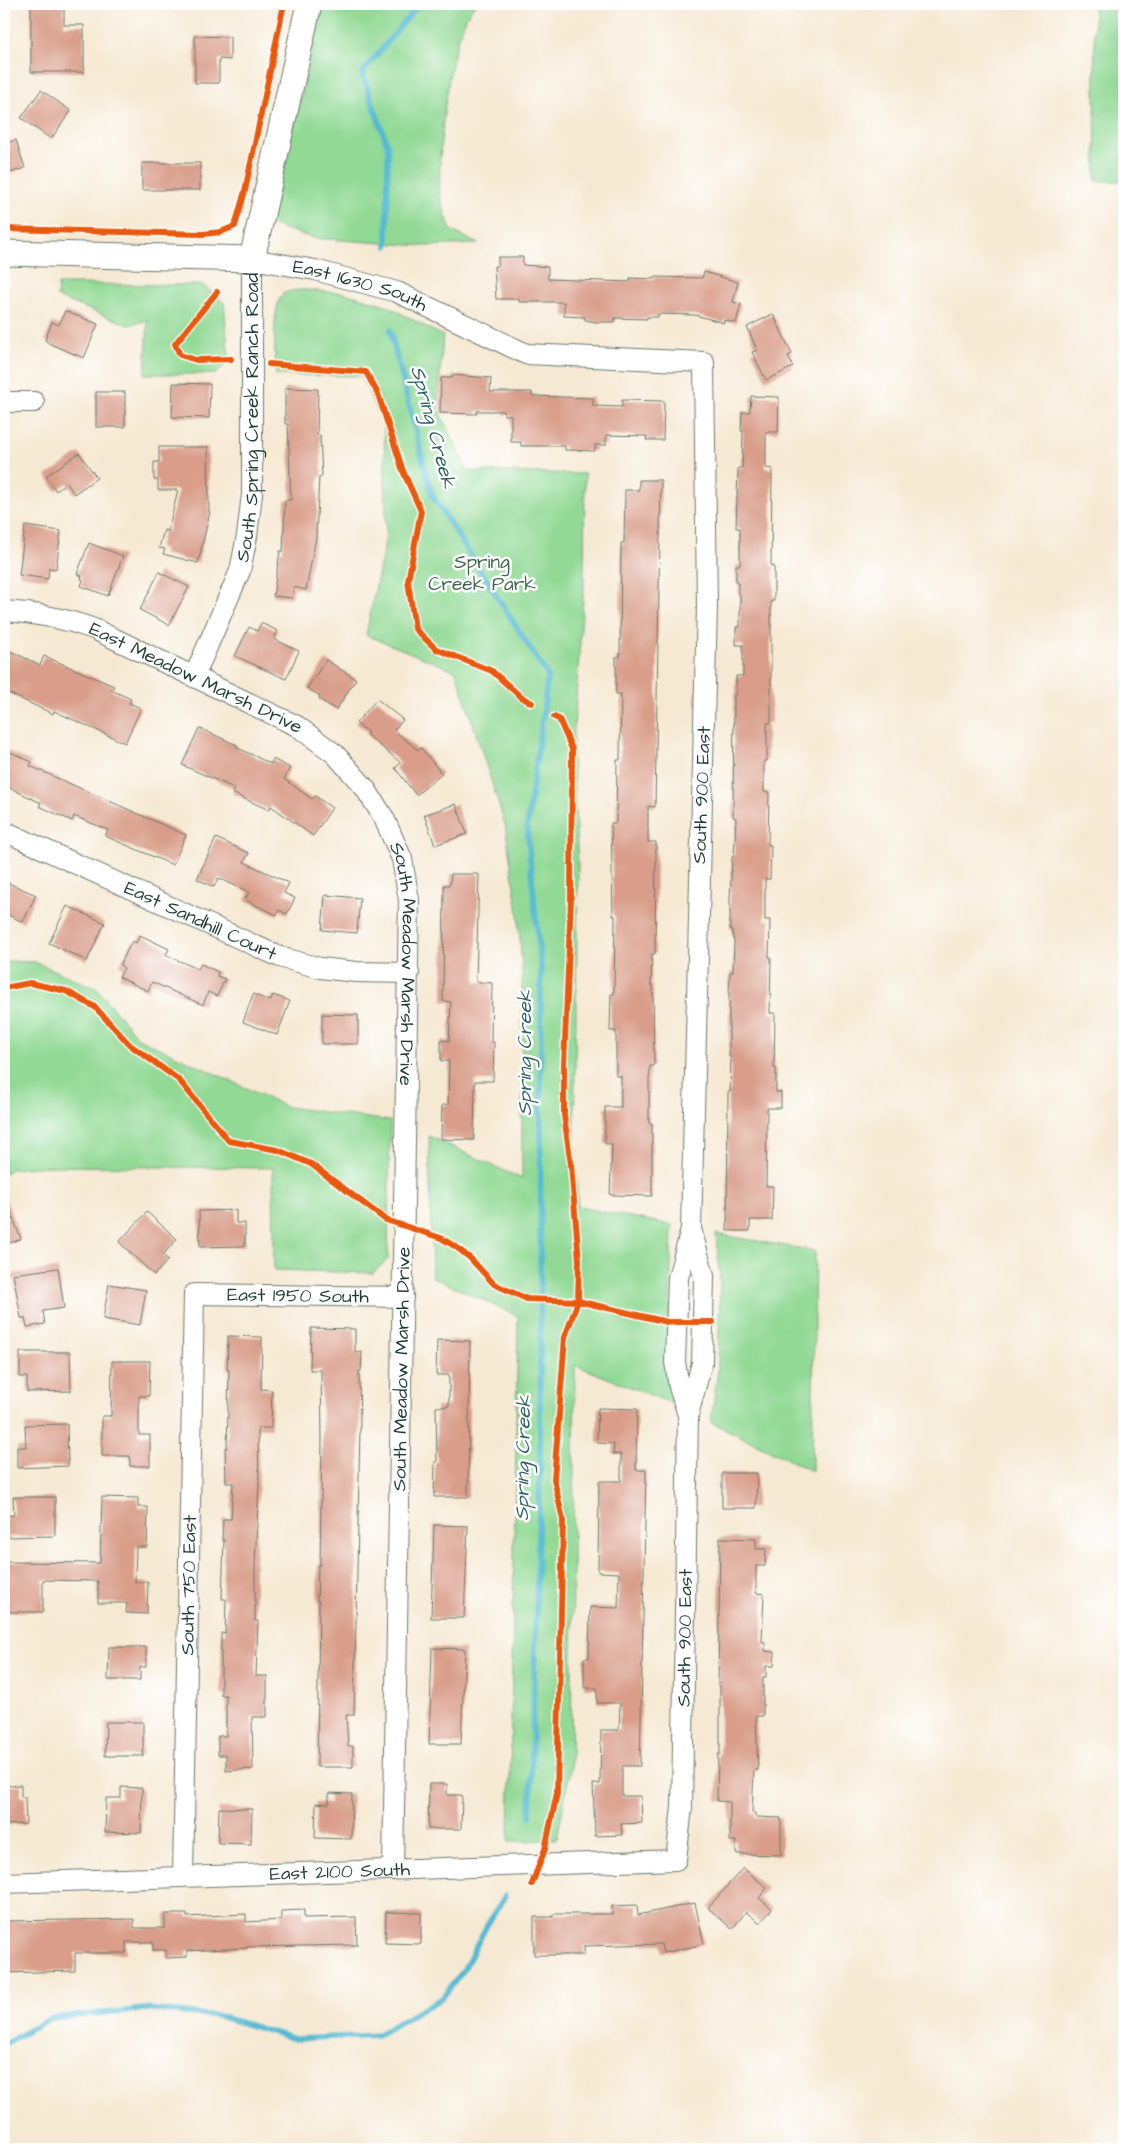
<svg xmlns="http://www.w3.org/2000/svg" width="1128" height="2153" viewBox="0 0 1128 2153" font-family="'Architects Daughter',sans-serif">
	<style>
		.green { fill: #91d994; stroke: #588b64 }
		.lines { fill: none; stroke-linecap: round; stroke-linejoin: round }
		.stream { stroke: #54bad2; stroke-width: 5.5 }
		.building { fill: #d99d89 }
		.minor-casing { stroke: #6a796c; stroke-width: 22 }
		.tertiary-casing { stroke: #6a796c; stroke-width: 27 }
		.minor { stroke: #fff; stroke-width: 20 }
		.tertiary { stroke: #fff; stroke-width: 25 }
		.cycleway-casing { stroke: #fff; stroke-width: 9 }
		.cycleway { stroke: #e8590c; stroke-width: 6 }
		.labels { text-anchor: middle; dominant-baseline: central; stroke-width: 5; stroke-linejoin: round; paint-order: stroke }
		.street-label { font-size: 19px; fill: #1f3d34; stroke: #fff }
		.park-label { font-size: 19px; fill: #3c644c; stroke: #fff }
		.water-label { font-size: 20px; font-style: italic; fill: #2f6263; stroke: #fff }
	</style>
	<rect width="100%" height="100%" fill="#fff"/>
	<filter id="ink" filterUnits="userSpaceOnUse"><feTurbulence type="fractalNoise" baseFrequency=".02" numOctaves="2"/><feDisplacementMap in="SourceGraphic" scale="10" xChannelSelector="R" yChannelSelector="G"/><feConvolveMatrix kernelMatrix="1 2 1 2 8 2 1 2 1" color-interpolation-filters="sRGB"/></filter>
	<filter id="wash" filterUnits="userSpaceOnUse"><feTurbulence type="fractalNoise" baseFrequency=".0096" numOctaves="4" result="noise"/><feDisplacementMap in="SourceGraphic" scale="20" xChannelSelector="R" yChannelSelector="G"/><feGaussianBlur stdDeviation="1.12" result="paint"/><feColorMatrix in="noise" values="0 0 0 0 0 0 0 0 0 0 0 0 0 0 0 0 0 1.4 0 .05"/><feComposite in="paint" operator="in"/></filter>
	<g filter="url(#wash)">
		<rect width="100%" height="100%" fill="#f6e9d3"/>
		<g class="green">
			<path d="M323,4H476C449,28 437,155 440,193C441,205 447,218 451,230L478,244L423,246L313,238L270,224Z"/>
			<path d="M1094,4H1124V181H1096Z"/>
			<path d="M58,284L203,285L224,303L229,361L216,374H145L148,320L129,325L57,297Z"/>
			<path d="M306,290L344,293L386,305L443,336L437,413H440L468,471L585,474L584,586L572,754L578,866L574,1143L578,1207L672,1225L668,1376L673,1404L575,1365L571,1766L557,1839L509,1842L518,1316L432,1277L429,1136L522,1179V969L518,913L505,824L456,671L366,635L386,536L384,425L361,376L276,375C275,360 271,304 283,294C289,290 299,290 306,290Z"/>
			<path d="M4,961L35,962L97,989L138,1038L287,1107L390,1121L388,1259L373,1273L274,1270L273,1168L53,1166L11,1169L4,1174Z"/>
			<path d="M716,1234L815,1251L812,1471L711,1422L718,1369L720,1279Z"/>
		</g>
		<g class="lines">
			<g class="stream">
				<path d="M387,246L388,147L362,73L419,4"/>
				<path d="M390,330L432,495L548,676L527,828L541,967L540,1474L530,1817"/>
				<path d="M4,2044L51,2018L146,2009L219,2016L295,2039L377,2035L442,1998L463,1971L486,1927L505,1896"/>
			</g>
		</g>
		<g id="blocks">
			<g class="building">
				<path d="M31,4H64V25H84V72H31Z"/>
				<path d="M195,36L230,37V60L219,59V83H195Z"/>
				<path d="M41,90L71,111L51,139L21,118Z"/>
				<path d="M16,140L25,168L4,175V143Z"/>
				<rect x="142" y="163" width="58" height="27"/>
				<path d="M498,257H523V265L548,267V279L630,282V278L654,279V277L702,278L704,272L738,282L733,302L741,304L736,323L724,320V323L695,315L658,314V317H647V319L615,318V322H596L585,320V317L564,316V302H519V299H496L494,266H498Z"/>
				<path d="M65,311L98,324L84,358L50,344L45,340L52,322L59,325Z"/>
				<path d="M773,314L792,354L788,356L793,367L766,380L752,352L757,350L747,327Z"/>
				<path d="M452,375L491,378L490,392H532V396L593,398V406L622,407V400L664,401L663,440H646L647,436L606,435V445H595V451L565,450V446H521V442H511V415H504V411H477V414L440,413L441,378H452Z"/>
				<path d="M173,383L210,384L209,418L172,417Z"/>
				<path d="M285,388L318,389L317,435H320L322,477H319L316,537L306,590L294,587L292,598L273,596L280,551H283L285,500H291L288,424H285Z"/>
				<rect x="96" y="392" width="29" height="35"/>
				<path d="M751,396L779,397L778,432H766V468L772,469L771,566H774V601H771V723H767V761H764V792H769L768,845H771L770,879H765V920H770L769,957H771L770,1013H775L774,1068H776V1092H781V1108H767L766,1186H773L772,1220H750V1231H727L728,1092H730L731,1057H729V993L730,972H733L734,943L732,929H730V899L732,857H734L736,818L733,817L734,695L736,694V676H743V645H736V627H740V595H738V583H736V565H740V528H736L738,468H742L743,431H741L742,412H750Z"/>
				<path d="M159,447H208L209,512H210L198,563L163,554L165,549L159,548L164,530L168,531L178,490H158V480H154V462H159Z"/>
				<path d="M79,453L97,478L74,494L67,483L56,491L46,476Z"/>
				<path d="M639,480H661L655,807L648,806V842H656L655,954H652L651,985H653L654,1066H650L649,1081V1123H652V1196L610,1195L612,1144H605V1107H621V1076H616V1031H610L611,994H614L615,916H613L611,823H616L617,760H620L621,694H616V657H620L621,543H624L625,490H639Z"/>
				<path d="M25,526L61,531L56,569L49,568L48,579L19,575Z"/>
				<path d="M89,543L123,556L108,596L81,586L83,580L81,579L82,576L77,574Z"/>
				<path d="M159,572L189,587L169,625L140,610Z"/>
				<path d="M261,623L278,631L274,639L299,651L286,679L235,656L249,627L257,631Z"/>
				<path d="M8,650L40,665L44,656L114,686L111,690L131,699L129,703L141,708L125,743L54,711L53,714L4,691V660Z"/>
				<path d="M326,660L356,679L336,710L319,699L320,696L307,688Z"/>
				<path d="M377,699L403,720L394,730L418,750L421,748L442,774L416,795L395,768L401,763L366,734L368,732L356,723Z"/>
				<path d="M199,728L237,745L236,747L271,764L273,759L290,768L284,779L312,799L315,796L332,808L313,836L271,806L269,810L232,793L234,788L182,765Z"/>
				<path d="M4,749L32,762L30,766L186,835L173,865L105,836L108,830L74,816L72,821L39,806L41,803L4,785Z"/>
				<path d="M456,804L467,834L435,845L424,815Z"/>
				<path d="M216,838L249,853L244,862L289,883L284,893L295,898L287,914L279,910L277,915L245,900L249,892L218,878L214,887L197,879Z"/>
				<path d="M451,874H479L476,982L492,983L491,1042H494L493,1081H475L474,1140L441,1139L442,1105H448L449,1061H441V1040L449,1041L451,1002L443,1001L444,885H450Z"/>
				<path d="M4,881L36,895L23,922L4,913Z"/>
				<path d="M325,895L360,898L357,933L322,930Z"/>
				<path d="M67,906L105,923L87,961L49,943Z"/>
				<path d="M140,935L169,949L166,955L198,969L201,964L218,972L217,976L225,979L217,996L208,992L203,1005L152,982L148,991L119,977L124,968L120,965L132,941L136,943Z"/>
				<path d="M253,994L270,1001L273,995L290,1001L277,1035L243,1022Z"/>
				<path d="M322,1014L358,1015V1044H322Z"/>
				<path d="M4,1197H5L21,1239L4,1245Z"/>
				<path d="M236,1210V1223H245V1246L200,1247L199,1211Z"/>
				<path d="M147,1212L177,1239L163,1255L168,1260L154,1275L119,1242Z"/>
				<path d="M58,1268L64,1308L43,1311L45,1324L27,1327L25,1318H21L13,1274Z"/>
				<path d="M109,1284L146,1290L140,1325L103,1319Z"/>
				<path d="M311,1328L355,1329V1352H362L361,1371H359L360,1427L354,1715H346L348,1746H353V1767H317L319,1601H317L318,1565H320L322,1439L321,1370H310Z"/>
				<path d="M228,1336L262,1337L261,1389L272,1390L271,1428H258L259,1483L255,1565V1621H258L256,1676H267V1717H252L253,1769L226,1771V1755H218V1736H226V1695H221V1633L225,1634L226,1599H222L224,1540H222L223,1519H231L233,1483H226L225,1448H227L229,1370H227Z"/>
				<path d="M437,1340L470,1341L468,1497H434L435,1462H437L436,1407L449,1406V1375H436Z"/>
				<path d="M20,1352H70L71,1391L27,1392V1377H20Z"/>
				<path d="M112,1361H150L149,1396H139V1435H150V1466H130V1456H102V1416H111Z"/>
				<path d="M598,1408L637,1409L636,1470H646L640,1766H622V1796H641L642,1823L621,1824L622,1835L595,1836L593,1784H600L601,1730H619L620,1703H597V1688H584V1658H589L590,1607L618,1608L619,1573L598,1572L599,1481H621V1454H613L614,1444L597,1443Z"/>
				<path d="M67,1424L68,1466L17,1468V1447H26L25,1425Z"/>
				<path d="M722,1473H757L756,1508H722Z"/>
				<path d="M13,1497H55V1536L6,1537V1516L14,1515Z"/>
				<path d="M102,1497L138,1498V1507H148L147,1547H136L135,1582H148L147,1614L126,1613L127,1603H98V1581L43,1580V1612H4V1572L7,1571L6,1562L100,1563Z"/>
				<path d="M434,1525L468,1526L464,1618H431Z"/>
				<path d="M720,1538L756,1539V1549H766L765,1566H756V1593L764,1594L762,1642H765V1651L775,1652L774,1666H766V1677H763V1716H756L758,1770H754L752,1813H755V1817L781,1818V1855L736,1854V1841H730V1802L717,1801L718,1754H720V1686H718Z"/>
				<path d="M109,1647H146V1667H140V1680H108Z"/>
				<path d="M432,1648L465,1649L461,1744H429Z"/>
				<path d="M106,1722H143V1756H105Z"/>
				<path d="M429,1784H447V1795H462L461,1829H428Z"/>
				<path d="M21,1785V1797H25L26,1824L4,1825V1786Z"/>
				<path d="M121,1787L142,1788L141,1833L105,1832L106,1798H121Z"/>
				<path d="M329,1793L352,1794L351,1839L315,1838L316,1803L329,1804Z"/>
				<path d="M219,1808L252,1809L251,1844L218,1843Z"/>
				<path d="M743,1868L767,1888L759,1898L772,1909L760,1923L746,1912L732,1929L708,1908Z"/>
				<path d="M695,1903L704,1944L663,1953L661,1944L584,1946V1955H534V1917H553V1914H613L612,1906L637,1905L638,1915Z"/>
				<path d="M304,1910V1918L356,1917L357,1945L247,1947V1948L187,1951V1957L166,1958V1950H153V1942H126V1953H75V1971L4,1973V1921L134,1919V1928H165V1914H187V1917L246,1914V1922L281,1920V1911Z"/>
				<path d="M386,1912L421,1913V1944L385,1943Z"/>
			</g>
		</g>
	</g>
	<g filter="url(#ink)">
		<use href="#blocks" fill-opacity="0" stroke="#6a796c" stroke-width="1"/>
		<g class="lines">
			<defs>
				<g id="minor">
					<path d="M4,402H34"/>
					<path id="s1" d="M4,611C36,613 64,618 94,629L297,726L335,754L365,788L384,818L402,859L409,900L393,1870"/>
					<path id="s2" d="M194,677L240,571L247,536L252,494V259L315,270L397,292L526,354L704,362L707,606L691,1229"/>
					<path id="s3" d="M4,831L280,957L320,968L356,972L409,973"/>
					<path id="s4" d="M183,1876L194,1294L403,1297"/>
					<path id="s5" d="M4,1883L676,1860L682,1807L688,1415L702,1363L703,1322L704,1276L691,1229L678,1278L675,1362L679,1387L688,1415"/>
				</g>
				<path id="tertiary" d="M4,253L252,259L309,4"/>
			</defs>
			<use href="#minor" class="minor-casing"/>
			<use href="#tertiary" class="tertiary-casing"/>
			<use href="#minor" class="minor"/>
			<use href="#tertiary" class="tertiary"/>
			<defs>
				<g id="cycleway">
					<path d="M4,229L203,234L221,232L235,226L245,191L284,4"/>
					<path d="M217,292L175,344L180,355L196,360L231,359"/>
					<path d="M269,364L366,372L378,394L403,471L421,511L408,581L415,629L436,649L492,671L521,697L532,703"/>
					<path d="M4,988L30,983L66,991L95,1007L130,1045L179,1080L229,1141L278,1150L311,1164L386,1220L441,1238L456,1247L470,1258L494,1284L527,1299L578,1301L667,1322H713"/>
					<path d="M532,1884L545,1849L557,1793L563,1520L554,1479L565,1337L578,1301L579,1260L571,1165L564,1115V1065L571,899L572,749L559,719L554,717"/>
				</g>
			</defs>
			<use href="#cycleway" class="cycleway-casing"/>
			<use href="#cycleway" class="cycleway"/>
		</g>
	</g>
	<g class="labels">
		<g class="street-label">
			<text stroke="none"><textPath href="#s2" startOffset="540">East 1630 South</textPath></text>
			<text stroke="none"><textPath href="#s2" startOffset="270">South Spring Creek Ranch Road</textPath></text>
			<text stroke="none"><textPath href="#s1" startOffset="205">East Meadow Marsh Drive</textPath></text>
			<text transform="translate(702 795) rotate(-88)">South 900 East</text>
			<text stroke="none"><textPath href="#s3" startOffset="216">East Sandhill Court</textPath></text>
			<text stroke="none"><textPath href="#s1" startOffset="595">South Meadow Marsh Drive</textPath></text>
			<text stroke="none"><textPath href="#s4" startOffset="686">East 1950 South</textPath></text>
			<text transform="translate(402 1369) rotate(-89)">South Meadow Marsh Drive</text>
			<text stroke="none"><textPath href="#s4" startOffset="291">South 750 East</textPath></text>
			<text stroke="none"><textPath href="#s5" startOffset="895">South 900 East</textPath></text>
			<text stroke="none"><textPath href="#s5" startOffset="336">East 2100 South</textPath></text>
		</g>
		<g class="park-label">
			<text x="482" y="562">Spring<tspan x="482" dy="22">Creek Park</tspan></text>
		</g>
		<g class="water-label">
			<text transform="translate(433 427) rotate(75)">Spring Creek</text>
			<text transform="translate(525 1053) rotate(-90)">Spring Creek</text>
			<text transform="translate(523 1458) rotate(-89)">Spring Creek</text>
		</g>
	</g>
	<rect width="1128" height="2153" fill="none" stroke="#fff" stroke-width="20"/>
</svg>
